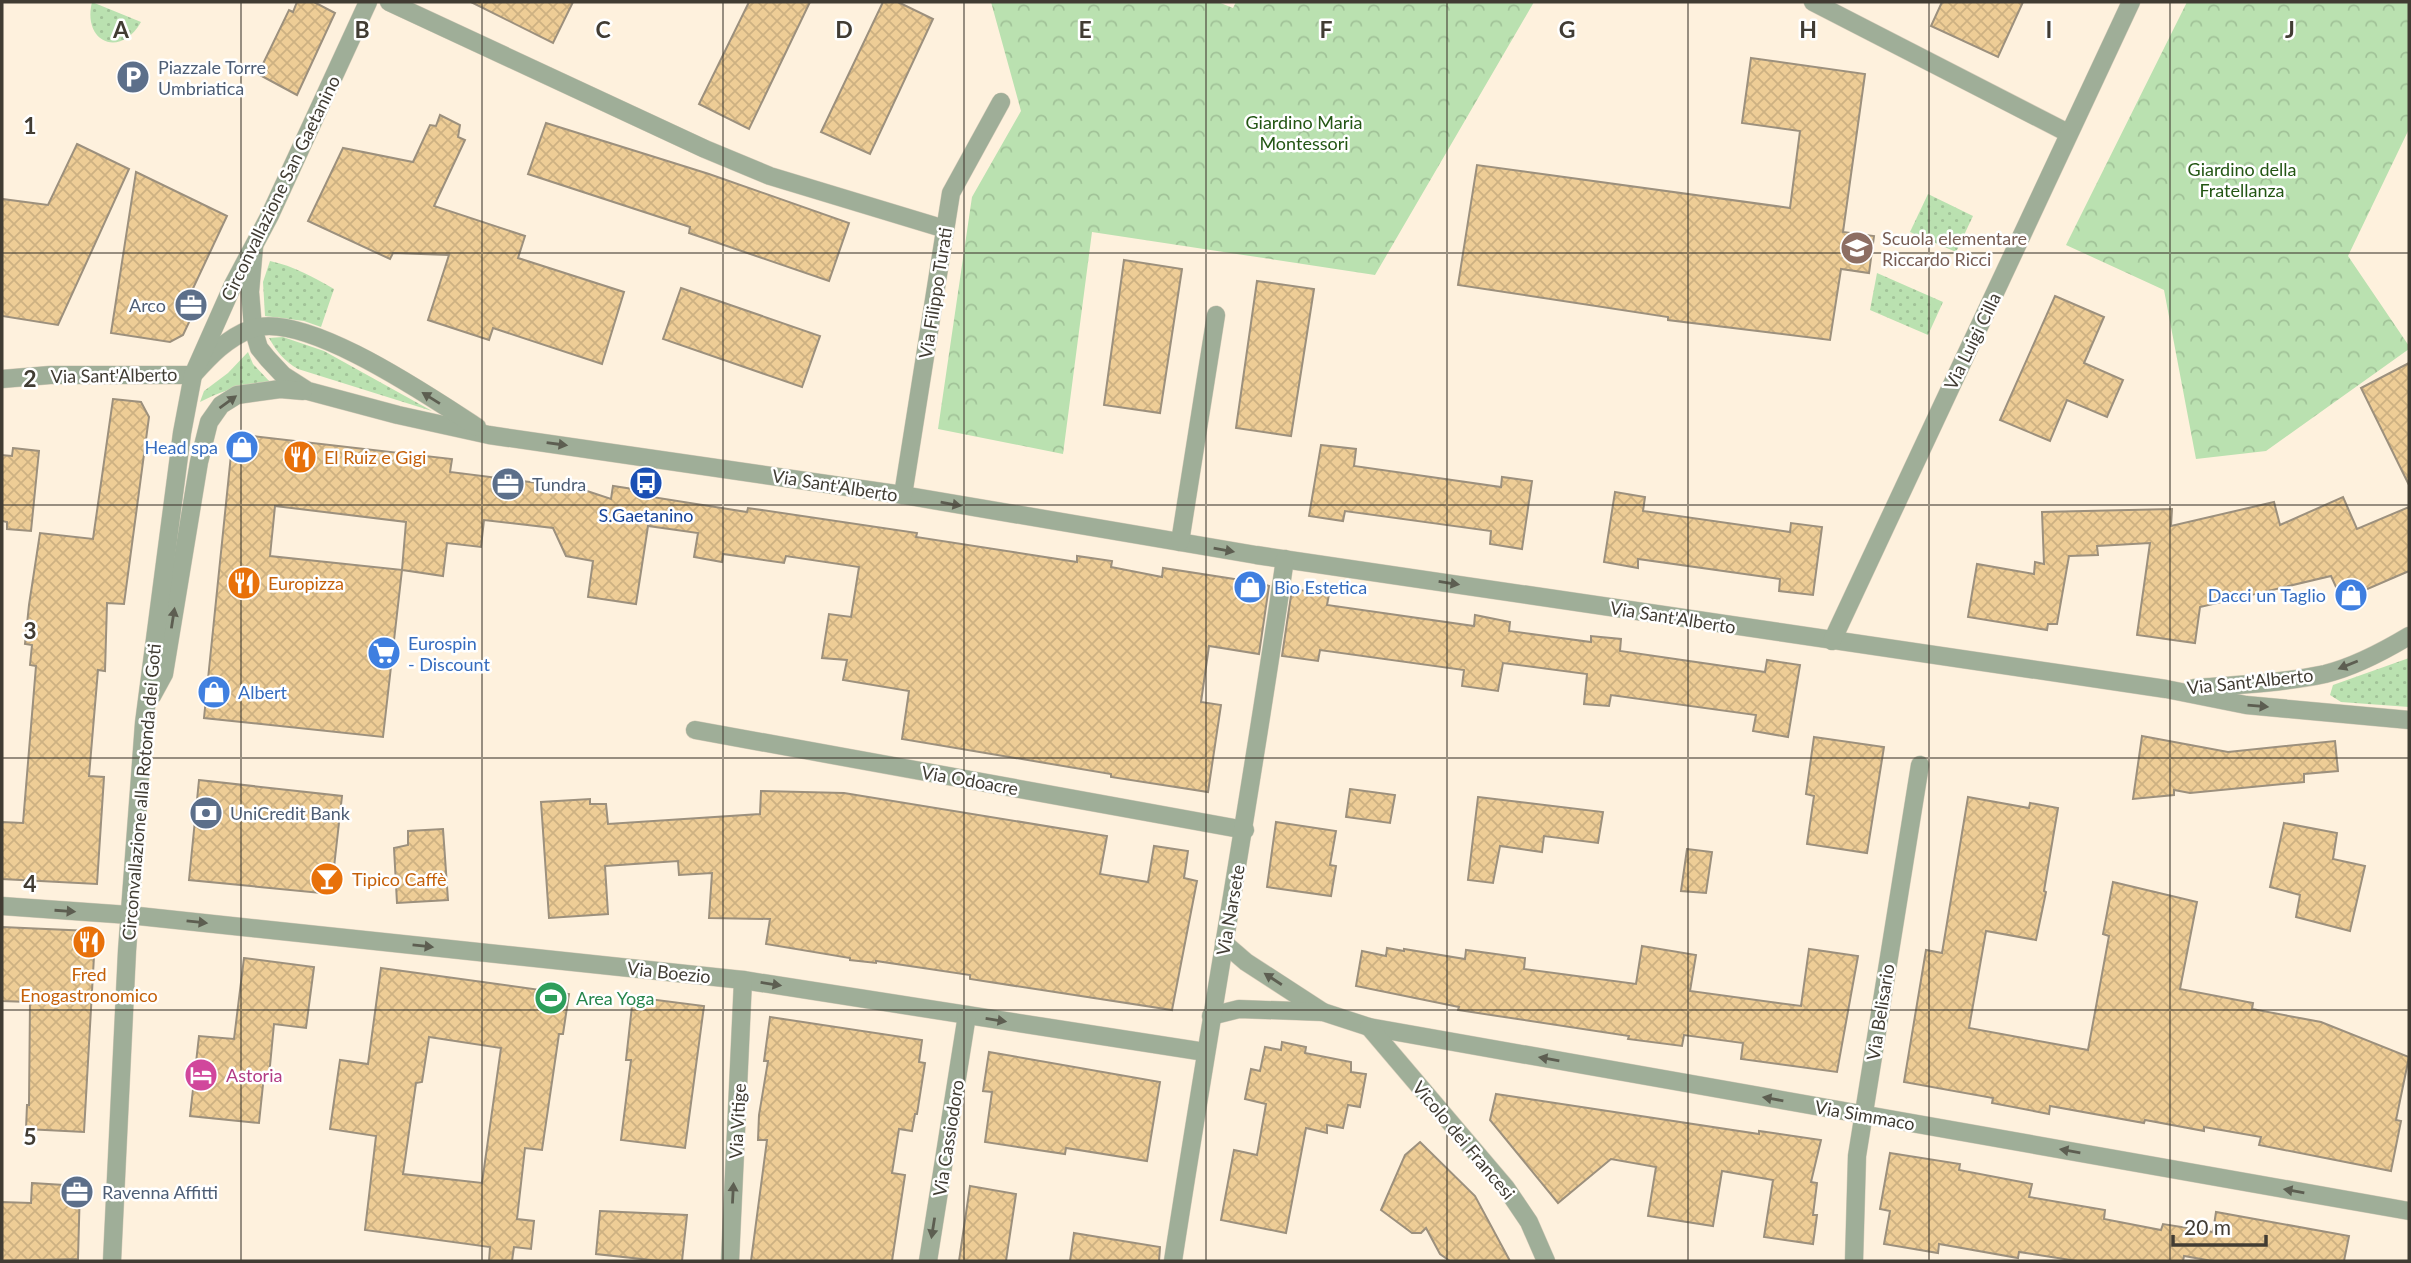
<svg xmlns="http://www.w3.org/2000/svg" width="2411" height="1263" viewBox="0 0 2411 1263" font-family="Lato,sans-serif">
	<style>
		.grass { fill: url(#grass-dots) }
		.park { fill: url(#park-crowns) }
		.building { fill: url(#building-cross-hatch); stroke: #9c907d; stroke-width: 2; fill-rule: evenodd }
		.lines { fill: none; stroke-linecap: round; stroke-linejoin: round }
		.minor-casing { stroke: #d8cdbb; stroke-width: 19 }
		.minor { stroke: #9fae98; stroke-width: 18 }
		.oneway { fill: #5d5e51 }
		.grid { fill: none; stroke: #413c33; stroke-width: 2; stroke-opacity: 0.55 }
		.labels { text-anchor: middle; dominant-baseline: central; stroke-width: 5; stroke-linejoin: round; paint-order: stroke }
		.service-label { font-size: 18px; fill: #4e5e75; stroke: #fff; text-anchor: start }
		.park-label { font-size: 18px; fill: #235614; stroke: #fff }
		.street-label { font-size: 18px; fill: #413c33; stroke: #fff }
		.education-label { font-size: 18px; fill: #785e54; stroke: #fff; text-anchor: start }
		.shop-label { font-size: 18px; fill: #366cbe; stroke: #fff; text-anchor: start }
		.food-label { font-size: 18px; fill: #c56008; stroke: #fff; text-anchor: start }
		.transit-label { font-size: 18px; fill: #164399; stroke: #fff }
		.leisure-label { font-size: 18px; fill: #27864d; stroke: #fff; text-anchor: start }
		.hotel-label { font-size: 18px; fill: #b23c85; stroke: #fff; text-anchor: start }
		.grid-label { font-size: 23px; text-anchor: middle; font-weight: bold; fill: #413c33; stroke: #fff; stroke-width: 5; stroke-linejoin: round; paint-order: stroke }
	</style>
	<defs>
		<pattern id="grass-dots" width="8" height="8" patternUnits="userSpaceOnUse" patternTransform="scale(1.75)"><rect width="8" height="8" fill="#bae1b0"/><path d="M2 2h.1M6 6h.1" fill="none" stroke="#a1c298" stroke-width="1.8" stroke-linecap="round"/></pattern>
		<pattern id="park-crowns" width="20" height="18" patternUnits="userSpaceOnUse" patternTransform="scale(1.75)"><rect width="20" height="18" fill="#bae1b0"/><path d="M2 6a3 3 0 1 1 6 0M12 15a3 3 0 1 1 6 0" fill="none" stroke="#a1c298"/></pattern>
		<pattern id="building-cross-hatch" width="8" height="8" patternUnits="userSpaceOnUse" patternTransform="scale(1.75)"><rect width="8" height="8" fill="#eecd96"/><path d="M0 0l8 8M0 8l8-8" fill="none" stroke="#cdb182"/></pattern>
	</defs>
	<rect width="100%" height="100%" fill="#fef1dd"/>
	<g class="grass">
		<path d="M92,2L141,22C120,59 82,42 92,2Z"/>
		<path d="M1928,194L1973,216L1956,252L1910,232Z"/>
		<path d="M270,261C294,266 313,277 334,289L321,327L304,321L265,316L263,282Z"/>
		<path d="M1877,273L1943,302L1928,335L1870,310Z"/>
		<path d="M283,337L324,351L432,411L298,369C284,361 277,352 269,338Z"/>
		<path d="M248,352L253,364L270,382C244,384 224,390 200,402L204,391L228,373Z"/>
		<path d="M2409,658V707L2341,702L2330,695L2333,685Z"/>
	</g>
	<g class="park">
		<path d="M991,2H1218L1233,8L1236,2H1534L1375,275L1092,232L1063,454L938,429L972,197L1021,111Z"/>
		<path d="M2187,2H2409V129L2348,256L2409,346V349L2266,451L2196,459L2164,290L2066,245Z"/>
	</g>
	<g class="building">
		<path d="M297,2H314L335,13L297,95L258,74L289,10L293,12Z"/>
		<path d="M471,2H573L553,43Z"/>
		<path d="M749,2H810L749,129L699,104Z"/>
		<path d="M883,2H898L933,19L870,154L821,132Z"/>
		<path d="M1942,2H2023L1998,57L1931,26Z"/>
		<path d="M1751,58L1865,74L1843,232L1874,236L1869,273L1841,269L1830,340L1668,320V317L1458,285L1477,165L1790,208L1800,131L1742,123Z"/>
		<path d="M440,115L460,125L458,137L465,140L434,206L525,236L518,258L624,292L602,364L493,328L489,340L428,320L449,255L393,253L390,259L308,221L343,148L413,162L430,125L436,126Z"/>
		<path d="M546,123L709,174L849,223L829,281L689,233L690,227L528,174Z"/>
		<path d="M77,144L129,169L58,325L2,316V199L48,205Z"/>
		<path d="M136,172L227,216L188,299L198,303L183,335L170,342L111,333Z"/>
		<path d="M1124,260L1182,269L1160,413L1104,405Z"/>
		<path d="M1257,281L1314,289L1291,436L1236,428Z"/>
		<path d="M681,288L820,336L802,387L663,339Z"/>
		<path d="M2055,296L2104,317L2084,363L2123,380L2107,417L2067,400L2050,441L2000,420Z"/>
		<path d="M2409,363V485L2361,388Z"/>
		<path d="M113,399L141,402L149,417L124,604L107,603L105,671L98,670L89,776L104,777L97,884L2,879V822L23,823L36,666L30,665L32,645L25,644L29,605L40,533L93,539Z"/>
		<path d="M244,435L452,459L450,472L578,488L611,499L613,486L653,492L652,497L747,512L748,508L917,533L916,537L1077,562V556L1112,561L1111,567L1162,577L1163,568L1260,583L1269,586L1259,654L1209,646L1201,702L1221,705L1208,792L1111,777V774L902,739L909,691L843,680L847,660L822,658L829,614L851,617L859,567L786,556L784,563L723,554L722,562L694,557L698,533L648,526L636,604L588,597L593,561L566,556L553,528L484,520L481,547L447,543L443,576L402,570L383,737L204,718L232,445ZM275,506L406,522L402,570L270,556Z"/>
		<path d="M1321,445L1356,449L1354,466L1501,487L1502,477L1532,481L1522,549L1490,544L1491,531L1345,511L1343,521L1309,516Z"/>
		<path d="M13,448L39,451L31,531L7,529V522L2,521V455L12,456Z"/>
		<path d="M1615,492L1645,497L1643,511L1790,532L1791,523L1822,527L1813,595L1779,591L1780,579L1638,559V568L1604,562Z"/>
		<path d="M2343,497L2357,529L2409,507V571L2342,600L2331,576L2200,607L2195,643L2137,635L2150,543L2097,546L2098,555L2069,556L2057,624H2048L2047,630L1968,617L1977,564L2034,574L2035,562L2044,564L2042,512L2172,509L2171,526L2274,502L2280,525Z"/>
		<path d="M1292,589L1329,594L1327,605L1474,626L1475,615L1510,622L1509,631L1591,642V636L1621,639L1620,651L1765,672L1767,660L1800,665L1788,737L1753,731L1756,715L1611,695L1609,706L1584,704L1587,674L1503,663L1498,691L1462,686L1464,670L1320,650L1318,661L1282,656Z"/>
		<path d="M2142,736L2228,752L2335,741L2338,771L2304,774V782L2190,793L2174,790V795L2133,799Z"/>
		<path d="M1814,737L1884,747L1867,853L1807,844L1814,796L1806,794Z"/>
		<path d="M199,780L342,796L331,894L189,880Z"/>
		<path d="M1350,789L1395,795L1390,823L1346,817Z"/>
		<path d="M761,791L844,793L1107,836L1100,874L1148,882L1154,846L1188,851L1184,878L1197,881L1172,1010L970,979V975L876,961V963L850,960V958L766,944L770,919L709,918L712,873L679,875L678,861L605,866L608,914L549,918L541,802L590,799V804H606L608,824L760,814Z"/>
		<path d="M1478,797L1603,812L1598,843L1544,836L1542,852L1500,846L1493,883L1468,880Z"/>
		<path d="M1968,797L2029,808L2030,803L2058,808L2044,891L2046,892L2036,940L1986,931L1969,1028L2088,1050L2109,936L2103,934L2113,882L2197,902L2180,989L2253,1003L2252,1009L2321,1022L2409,1057L2396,1120L2401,1121L2391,1171L2259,1145L2261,1137L2204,1127V1131L2145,1120L2144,1123L2050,1106L2049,1114L1992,1103L1993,1098L1904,1082L1926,950L1942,953Z"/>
		<path d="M1276,822L1336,831L1330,865L1336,866L1331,896L1267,887Z"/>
		<path d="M2284,823L2337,833L2333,859L2365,866L2350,931L2296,917L2300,895L2270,887Z"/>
		<path d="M443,829L448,900L397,903L394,848L408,845V831Z"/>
		<path d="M1687,849L1712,852L1706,893L1681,891Z"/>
		<path d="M2,927L90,931L89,955L94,956L84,1132L26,1129L27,1105H29L30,1002L2,1001Z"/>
		<path d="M1642,946L1696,955L1690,991L1801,1006L1809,949L1858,956L1837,1072L1741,1059L1743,1043L1684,1035L1682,1046L1628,1039L1629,1036L1458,1010L1459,1007L1356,986L1362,951L1386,956L1387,948L1404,951V949L1465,959L1466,950L1525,958L1524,969L1636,984Z"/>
		<path d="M244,958L314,967L306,1028L274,1024L269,1076L264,1075L259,1123L190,1116L199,1036L234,1039Z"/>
		<path d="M381,968L569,994L563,1034H559L542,1150L525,1148L517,1219L534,1221L531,1249L514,1247L512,1261H489L490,1247L365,1230L376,1136L330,1129L340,1060L368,1064ZM429,1037L501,1048L482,1183L403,1174L416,1083L422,1082Z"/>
		<path d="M633,997L704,1006L685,1148L621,1140L631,1060H626Z"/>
		<path d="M770,1017L922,1040L919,1062L925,1063L917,1114H915L912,1131L899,1129L892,1173L905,1175L892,1261H751L767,1140H758L759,1115L768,1061H764Z"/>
		<path d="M1282,1042L1306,1047L1305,1053L1351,1062V1072L1366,1074L1360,1107L1348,1105L1343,1128L1327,1125V1133L1306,1128L1286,1233L1221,1220L1234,1150L1257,1155L1266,1104L1245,1099L1251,1069L1260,1071L1265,1047L1281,1050Z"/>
		<path d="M989,1052L1160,1082L1147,1161L1066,1148L1065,1154L985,1142L992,1092L983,1091Z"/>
		<path d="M1496,1094L1759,1134V1131L1821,1140L1811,1182L1817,1183L1813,1215H1817L1813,1244L1764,1237L1773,1180L1722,1171L1713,1226L1648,1216L1656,1167L1611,1159L1558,1203L1490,1120Z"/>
		<path d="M1420,1142L1475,1196L1510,1261H1450L1440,1254L1426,1228L1421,1233H1412L1381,1210L1405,1155Z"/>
		<path d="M1890,1153L1960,1164L1959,1170L2032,1184L2029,1197L2105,1210L2104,1219L2161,1230L2163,1224L2213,1232L2216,1212L2349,1236L2344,1261H2212L2184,1256L2183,1261H2077L2019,1252L2018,1258L1939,1244L1938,1253L1884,1244L1890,1211L1880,1209Z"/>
		<path d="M32,1183L80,1186L78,1259L2,1261V1202L31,1203Z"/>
		<path d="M970,1186L1016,1194L1006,1261H959Z"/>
		<path d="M600,1211L687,1215L682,1261H660L596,1254Z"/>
		<path d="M1074,1233L1160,1247L1159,1261H1070Z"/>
	</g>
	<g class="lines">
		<defs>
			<g id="minor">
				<path d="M389,2L705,149L770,176L945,229"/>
				<path d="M1813,2L2068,133"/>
				<path d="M254,247L250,292L253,328L259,348L268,359L283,375L308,391L398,415L489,435L903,495L1256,555L2166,689L2246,705L2409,720"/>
				<path d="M2,379L50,375H193C210,356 227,338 251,329C303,309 432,398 477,427"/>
				<path d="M903,495L951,193L1001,102"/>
				<path d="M1180,542L1216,315"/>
				<path d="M1832,641L2131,2"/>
				<path d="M2194,688C2238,685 2282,683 2325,674C2354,667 2384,651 2409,636"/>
				<path d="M152,696L164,674L199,462L209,422L221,405L237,395L280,389L303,391"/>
				<path d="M695,730L1245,830"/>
				<path d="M2,906L129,915L743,980L1205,1052"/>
				<path d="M1224,943L1246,962L1323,1012"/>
				<path d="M1211,1016L1239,1009L1323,1012L1369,1027L2409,1211"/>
				<path d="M1369,1027L1506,1188L1529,1222L1546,1261"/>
				<path d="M112,1261L127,951L144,723L182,433L193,375L233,285L270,215L368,2"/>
				<path d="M730,1261L743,980"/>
				<path d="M928,1261L967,1015"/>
				<path d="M1173,1261C1209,1027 1251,794 1285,559"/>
				<path d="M1854,1261L1857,1156L1920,765"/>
			</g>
		</defs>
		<use href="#minor" class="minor-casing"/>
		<use href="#minor" class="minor"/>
	</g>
	<defs><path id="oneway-solid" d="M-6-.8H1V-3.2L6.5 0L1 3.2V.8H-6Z" transform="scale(1.75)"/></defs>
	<g class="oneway">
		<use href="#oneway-solid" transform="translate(431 398) rotate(-148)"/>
		<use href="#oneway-solid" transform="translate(228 402) rotate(-36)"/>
		<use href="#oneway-solid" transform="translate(557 444) rotate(8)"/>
		<use href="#oneway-solid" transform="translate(951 504) rotate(10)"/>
		<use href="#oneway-solid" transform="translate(1224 550) rotate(10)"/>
		<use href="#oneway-solid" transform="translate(1449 583) rotate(9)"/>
		<use href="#oneway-solid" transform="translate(173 618) rotate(-81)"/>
		<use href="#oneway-solid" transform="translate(2348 665) rotate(158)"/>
		<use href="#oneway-solid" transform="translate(2258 706) rotate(5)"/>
		<use href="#oneway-solid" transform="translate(65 911) rotate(4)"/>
		<use href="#oneway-solid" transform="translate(197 922) rotate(6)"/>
		<use href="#oneway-solid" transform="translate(423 946) rotate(6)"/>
		<use href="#oneway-solid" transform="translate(1273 979) rotate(-147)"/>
		<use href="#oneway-solid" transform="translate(771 984) rotate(9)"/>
		<use href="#oneway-solid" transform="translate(996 1020) rotate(9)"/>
		<use href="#oneway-solid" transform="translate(1549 1059) rotate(-170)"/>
		<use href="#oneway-solid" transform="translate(1773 1099) rotate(-170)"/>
		<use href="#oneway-solid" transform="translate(2070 1151) rotate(-170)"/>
		<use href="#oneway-solid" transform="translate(2294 1191) rotate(-170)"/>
		<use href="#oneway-solid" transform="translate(733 1193) rotate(-87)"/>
		<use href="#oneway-solid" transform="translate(933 1228) rotate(99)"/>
	</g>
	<path class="grid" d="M241,2V1261M482,2V1261M723,2V1261M964,2V1261M1206,2V1261M1447,2V1261M1688,2V1261M1929,2V1261M2170,2V1261M2,253H2409M2,505H2409M2,758H2409M2,1010H2409"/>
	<defs>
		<symbol id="parking-disc" viewBox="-11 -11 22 22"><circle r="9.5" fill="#5c6f8a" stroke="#fff"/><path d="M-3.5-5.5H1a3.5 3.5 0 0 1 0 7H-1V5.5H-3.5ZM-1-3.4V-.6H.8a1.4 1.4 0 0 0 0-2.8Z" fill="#fff"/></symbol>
		<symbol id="school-disc" viewBox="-11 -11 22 22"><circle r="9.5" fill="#8d6e63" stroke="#fff"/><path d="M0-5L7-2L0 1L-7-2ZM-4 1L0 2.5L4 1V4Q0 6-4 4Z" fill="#fff"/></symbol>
		<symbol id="office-disc" viewBox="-11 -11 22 22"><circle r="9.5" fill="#5c6f8a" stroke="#fff"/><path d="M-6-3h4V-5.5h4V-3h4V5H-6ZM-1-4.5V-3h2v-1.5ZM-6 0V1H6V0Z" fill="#fff"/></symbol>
		<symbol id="shop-disc" viewBox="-11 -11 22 22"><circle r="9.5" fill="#3f7fe0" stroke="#fff"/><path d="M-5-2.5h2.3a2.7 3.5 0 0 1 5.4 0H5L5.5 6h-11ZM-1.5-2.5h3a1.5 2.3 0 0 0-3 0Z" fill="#fff"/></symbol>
		<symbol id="restaurant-disc" viewBox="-11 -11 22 22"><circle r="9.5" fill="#e8710a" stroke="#fff"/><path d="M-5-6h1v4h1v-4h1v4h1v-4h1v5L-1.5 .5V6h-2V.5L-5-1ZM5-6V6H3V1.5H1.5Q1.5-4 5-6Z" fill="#fff"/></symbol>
		<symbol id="bus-disc" viewBox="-11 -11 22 22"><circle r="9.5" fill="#1a4fb4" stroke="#fff"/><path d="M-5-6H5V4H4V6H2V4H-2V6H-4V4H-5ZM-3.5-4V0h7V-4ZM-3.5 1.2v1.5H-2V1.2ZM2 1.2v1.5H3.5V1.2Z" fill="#fff"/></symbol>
		<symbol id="supermarket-disc" viewBox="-11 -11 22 22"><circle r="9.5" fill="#3f7fe0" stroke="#fff"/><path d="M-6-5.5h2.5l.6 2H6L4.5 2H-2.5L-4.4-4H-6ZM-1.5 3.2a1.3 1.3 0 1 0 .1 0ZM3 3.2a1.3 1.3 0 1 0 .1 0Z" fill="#fff"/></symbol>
		<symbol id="bank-disc" viewBox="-11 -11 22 22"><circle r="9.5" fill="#5c6f8a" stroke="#fff"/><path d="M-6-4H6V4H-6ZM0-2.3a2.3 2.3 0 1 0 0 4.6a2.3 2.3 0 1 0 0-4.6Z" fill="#fff"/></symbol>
		<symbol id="bar-disc" viewBox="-11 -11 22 22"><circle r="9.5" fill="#e8710a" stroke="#fff"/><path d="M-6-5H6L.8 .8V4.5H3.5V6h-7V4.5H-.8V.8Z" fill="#fff"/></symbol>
		<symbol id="stadium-disc" viewBox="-11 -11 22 22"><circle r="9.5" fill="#2e9e5b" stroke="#fff"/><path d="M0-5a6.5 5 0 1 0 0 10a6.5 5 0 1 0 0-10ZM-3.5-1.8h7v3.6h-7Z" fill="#fff"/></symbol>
		<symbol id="hotel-disc" viewBox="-11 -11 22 22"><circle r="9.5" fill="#d1479c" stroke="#fff"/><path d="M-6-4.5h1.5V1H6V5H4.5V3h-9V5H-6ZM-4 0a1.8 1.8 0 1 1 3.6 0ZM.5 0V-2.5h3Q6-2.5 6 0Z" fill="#fff"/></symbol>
	</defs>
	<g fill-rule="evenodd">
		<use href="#parking-disc" x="114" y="58" width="38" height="38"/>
		<use href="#school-disc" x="1838" y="229" width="38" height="38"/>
		<use href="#office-disc" x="172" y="286" width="38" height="38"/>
		<use href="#shop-disc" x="223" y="428" width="38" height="38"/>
		<use href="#restaurant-disc" x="281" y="438" width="38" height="38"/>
		<use href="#bus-disc" x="627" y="464" width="38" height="38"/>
		<use href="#office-disc" x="489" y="465" width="38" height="38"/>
		<use href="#restaurant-disc" x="225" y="564" width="38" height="38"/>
		<use href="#shop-disc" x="1231" y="568" width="38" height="38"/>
		<use href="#shop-disc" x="2332" y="576" width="38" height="38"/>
		<use href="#supermarket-disc" x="365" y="634" width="38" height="38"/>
		<use href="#shop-disc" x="195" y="673" width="38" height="38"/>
		<use href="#bank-disc" x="187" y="794" width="38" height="38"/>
		<use href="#bar-disc" x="308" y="860" width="38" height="38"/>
		<use href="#restaurant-disc" x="70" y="923" width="38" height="38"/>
		<use href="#stadium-disc" x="532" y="979" width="38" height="38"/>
		<use href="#hotel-disc" x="182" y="1056" width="38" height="38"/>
		<use href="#office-disc" x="58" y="1173" width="38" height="38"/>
	</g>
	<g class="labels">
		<g class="service-label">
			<text x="158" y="67">Piazzale Torre<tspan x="158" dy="21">Umbriatica</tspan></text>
			<text x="166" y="305" text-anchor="end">Arco</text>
			<text x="532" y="484">Tundra</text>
			<text x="230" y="813">UniCredit Bank</text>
			<text x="102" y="1192">Ravenna Affitti</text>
		</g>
		<g class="park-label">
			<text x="1304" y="122">Giardino Maria<tspan x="1304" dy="21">Montessori</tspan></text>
			<text x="2242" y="169">Giardino della<tspan x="2242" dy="21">Fratellanza</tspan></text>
		</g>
		<g class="street-label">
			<text transform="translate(280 188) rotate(-64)">Circonvallazione San Gaetanino</text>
			<text transform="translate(935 293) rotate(-81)">Via Filippo Turati</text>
			<text transform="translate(1972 341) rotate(-64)">Via Luigi Cilla</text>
			<text transform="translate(114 375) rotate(-1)">Via Sant'Alberto</text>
			<text transform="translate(835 485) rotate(9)">Via Sant'Alberto</text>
			<text transform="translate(1673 617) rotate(9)">Via Sant'Alberto</text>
			<text transform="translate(2250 681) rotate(-6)">Via Sant'Alberto</text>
			<text transform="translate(970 780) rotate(10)">Via Odoacre</text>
			<text transform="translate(141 792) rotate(-85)">Circonvallazione alla Rotonda dei Goti</text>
			<text transform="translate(1230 910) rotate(-80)">Via Narsete</text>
			<text transform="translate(669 972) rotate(6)">Via Boezio</text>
			<text transform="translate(1880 1012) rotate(-81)">Via Belisario</text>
			<text transform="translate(1865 1115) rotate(10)">Via Simmaco</text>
			<text transform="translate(737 1121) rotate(-87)">Via Vitige</text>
			<text transform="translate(948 1138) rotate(-81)">Via Cassiodoro</text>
			<text transform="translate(1464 1140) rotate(50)">Vicolo dei Francesi</text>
		</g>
		<g class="education-label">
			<text x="1882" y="238">Scuola elementare<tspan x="1882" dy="21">Riccardo Ricci</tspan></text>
		</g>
		<g class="shop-label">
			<text x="218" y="447" text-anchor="end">Head spa</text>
			<text x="1274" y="587">Bio Estetica</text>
			<text x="2326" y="595" text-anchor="end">Dacci un Taglio</text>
			<text x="408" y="643">Eurospin<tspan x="408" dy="21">- Discount</tspan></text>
			<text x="238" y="692">Albert</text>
		</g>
		<g class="food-label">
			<text x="324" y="457">El Ruiz e Gigi</text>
			<text x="268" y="583">Europizza</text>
			<text x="352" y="879">Tipico Caffè</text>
			<text x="89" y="974" text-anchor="middle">Fred<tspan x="89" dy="21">Enogastronomico</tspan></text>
		</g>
		<g class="transit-label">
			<text x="646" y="515">S.Gaetanino</text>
		</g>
		<g class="leisure-label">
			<text x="576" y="998">Area Yoga</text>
		</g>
		<g class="hotel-label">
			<text x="226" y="1075">Astoria</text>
		</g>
	</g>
	<g class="grid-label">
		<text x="121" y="38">A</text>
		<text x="362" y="38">B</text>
		<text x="603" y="38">C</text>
		<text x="844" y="38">D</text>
		<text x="1085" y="38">E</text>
		<text x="1326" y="38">F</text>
		<text x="1567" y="38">G</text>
		<text x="1808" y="38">H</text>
		<text x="2049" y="38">I</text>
		<text x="2290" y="38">J</text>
		<text x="30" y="134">1</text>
		<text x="30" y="387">2</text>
		<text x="30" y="639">3</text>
		<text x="30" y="892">4</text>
		<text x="30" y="1145">5</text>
	</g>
	<rect width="2411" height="1263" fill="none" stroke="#413c33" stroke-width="7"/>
	<path d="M2173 1235v10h93v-10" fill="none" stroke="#413c33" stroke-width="3.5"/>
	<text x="2184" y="1235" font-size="21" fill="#413c33" stroke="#ffffff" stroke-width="5" paint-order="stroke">20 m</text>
</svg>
